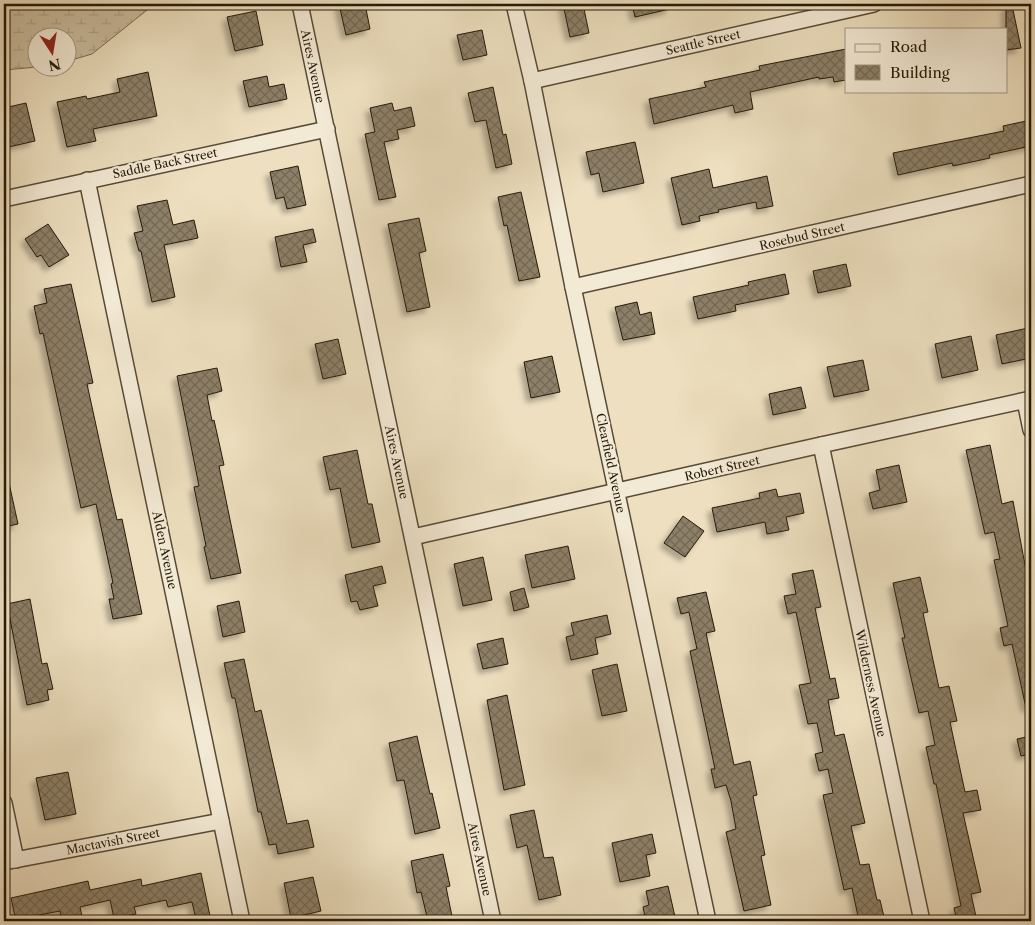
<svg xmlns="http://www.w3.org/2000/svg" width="1035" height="925" viewBox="0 0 1035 925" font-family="'Libre Caslon Text',serif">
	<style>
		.wetland { fill: url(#wetland-marsh); stroke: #786c54 }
		.building { fill: url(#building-cross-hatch); stroke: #261a09; filter: url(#shadow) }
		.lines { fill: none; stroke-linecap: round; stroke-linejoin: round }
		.minor-casing { stroke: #584b36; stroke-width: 18 }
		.minor { stroke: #f3ead5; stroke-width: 15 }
		.labels { text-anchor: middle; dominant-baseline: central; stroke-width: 4.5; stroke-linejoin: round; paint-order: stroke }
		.street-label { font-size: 12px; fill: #261a09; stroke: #f3ead5 }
	</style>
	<defs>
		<pattern id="wetland-marsh" width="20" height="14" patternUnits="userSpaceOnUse" patternTransform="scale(1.25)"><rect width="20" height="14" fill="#cbbea0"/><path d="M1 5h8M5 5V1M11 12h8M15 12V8" fill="none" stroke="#aea388"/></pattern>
		<pattern id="building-cross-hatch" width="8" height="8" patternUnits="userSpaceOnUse" patternTransform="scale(1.25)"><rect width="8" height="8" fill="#8d8068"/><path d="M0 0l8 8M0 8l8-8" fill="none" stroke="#736854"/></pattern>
		<filter id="shadow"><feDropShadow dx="-4.5" dy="4.5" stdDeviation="2.5" flood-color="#0004"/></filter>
	</defs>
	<rect width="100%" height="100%" fill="#eddfbf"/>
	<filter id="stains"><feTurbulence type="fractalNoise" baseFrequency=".004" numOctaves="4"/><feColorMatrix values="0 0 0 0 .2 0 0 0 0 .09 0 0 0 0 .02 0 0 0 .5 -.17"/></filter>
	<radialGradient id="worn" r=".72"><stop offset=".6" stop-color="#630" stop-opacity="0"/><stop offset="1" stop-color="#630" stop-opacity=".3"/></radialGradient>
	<path class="wetland" d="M4,4H150L147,10L92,54L68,61V38H38L37,67L4,70Z"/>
	<g class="building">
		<path d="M339,4H365L370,29L346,35Z"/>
		<path d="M563,4H583L589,33L570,37Z"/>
		<path d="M632,4H669L670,9L635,17Z"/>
		<path d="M1012,5L1021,48L1006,50V6Z"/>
		<path d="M256,11L263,45L235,51L227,17Z"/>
		<path d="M482,30L487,55L463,60L457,35Z"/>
		<path d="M846,49V80L834,82L833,77L819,79V77L750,92L753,109L735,113L733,105L654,124L649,99L706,87L704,82L760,70L759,66Z"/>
		<path d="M148,72L157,116L93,129L96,141L67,147L57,102L86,96L87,99L120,92L117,79Z"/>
		<path d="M267,76L269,87L284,84L287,99L249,107L243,81Z"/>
		<path d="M493,87L503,135L506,134L512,164L496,168L486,120L475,122L468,93Z"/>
		<path d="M26,103L35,141L4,148V108Z"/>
		<path d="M392,103L394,111L411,107L415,126L397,130L399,139L384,142L396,197L379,200L365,134L375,132L370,108Z"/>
		<path d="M1031,120V146L989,155L990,158L953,166L952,163L898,175L893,153L1004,131L1003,126Z"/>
		<path d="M635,142L644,183L603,192L599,173L591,175L586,152Z"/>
		<path d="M298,166L306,205L287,209L284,197L276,199L270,172Z"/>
		<path d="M709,169L713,188L767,176L773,206L757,209L756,202L718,210L719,212L699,216L700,221L682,225L671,178Z"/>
		<path d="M521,192L540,277L519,281L507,225L504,226L498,197Z"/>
		<path d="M167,200L173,225L194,220L198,238L164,245L175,297L152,302L141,251H139L134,233L143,231L137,206Z"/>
		<path d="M419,218L426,251L419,253L430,307L407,312L388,224Z"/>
		<path d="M48,224L69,255L49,267L41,255L37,257L25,239Z"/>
		<path d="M313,229L316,242L303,245L307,262L281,267L275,237Z"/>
		<path d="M846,264L851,286L818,293L813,271Z"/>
		<path d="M785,274L789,294L735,305L736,311L698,319L693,297L749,285L748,282Z"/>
		<path d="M71,284L93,383L87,384L104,462L117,520L122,519L142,614L113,619L109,599H114L111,584L113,583L96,504L81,508L43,333L40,334L34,306L47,303L44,289Z"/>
		<path d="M637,302L640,315L651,312L655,334L623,340L615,307Z"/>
		<path d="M1028,328L1031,344V358L1002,364L996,335Z"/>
		<path d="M971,336L978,370L942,378L935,344Z"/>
		<path d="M338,339L346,374L323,379L315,344Z"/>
		<path d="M552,356L560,392L531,398L524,362Z"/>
		<path d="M863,360L869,390L834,397L827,367Z"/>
		<path d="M217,368L222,391L207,395L212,421L214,420L224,465L219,466L241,573L211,579L204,547L206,546L194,487L199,486L177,376Z"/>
		<path d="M801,387L806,408L773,415L769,394Z"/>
		<path d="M990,445L1002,504L1013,501L1031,597V707L1026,708L1012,644L1004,646L1000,628L1008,626L994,560L1000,559L994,532L985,534L966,450Z"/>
		<path d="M357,450L368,504H372L380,542L352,548L340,488L330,490L323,457Z"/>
		<path d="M899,465L907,502L873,509L869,493L880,490L876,470Z"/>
		<path d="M9,483L18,524L4,527V484Z"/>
		<path d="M776,489L778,497L800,493L804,513L786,517L789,530L767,534L765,522L717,532L712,508L760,498L759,493Z"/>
		<path d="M683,516L704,531L685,557L664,543Z"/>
		<path d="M568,546L575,579L532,588L525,555Z"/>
		<path d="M483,557L492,600L463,606L454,564Z"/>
		<path d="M382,566L386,583L373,586L378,606L360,610L357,601L351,602L345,575Z"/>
		<path d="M813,570L821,607L815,608L830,679L835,678L839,698L828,700L835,736L844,734L865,823L851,826L860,865L869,864L877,900H880L885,921H859L852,888L844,890L823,795L833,793L828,769L819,771L815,754L823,752L817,723L808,724L799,685L811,683L796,612L788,614L784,596L796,594L792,574Z"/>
		<path d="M920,577L928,612L923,613L939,688L949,686L957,721L950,722L965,792L977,790L981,810L963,813L981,892L971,894L977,921H957L954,908L961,906L936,784H934L926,747L935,745L928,711L919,713L902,638H905L893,583Z"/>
		<path d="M524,588L529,607L514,611L510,592Z"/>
		<path d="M706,592L715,631L706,633L734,765L750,761L757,795L753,796L765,855L761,856L771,905L744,911L726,832L736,829L731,801L726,785L715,788L711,769H715L690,651L697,649L689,612L681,614L677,598Z"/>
		<path d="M30,599L42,664L47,663L53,689L47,690L49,700L27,705L7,604Z"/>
		<path d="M239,601L245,632L223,637L217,606Z"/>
		<path d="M607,615L611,634L595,638L598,654L571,660L566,637L574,635L571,623Z"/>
		<path d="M503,638L508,664L483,669L477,644Z"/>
		<path d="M244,659L255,712L261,710L287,824L308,820L314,847L278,854L276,844L269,845L261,812H258L235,698H232L224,663Z"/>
		<path d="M617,664L627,711L602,716L592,670Z"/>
		<path d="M507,695L525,785L504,790L487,700Z"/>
		<path d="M417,736L430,794L432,793L440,828L415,834L404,780L397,781L389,743Z"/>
		<path d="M1031,736V754L1021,756L1017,739Z"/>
		<path d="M68,772L76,814L45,820L36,778Z"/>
		<path d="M534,810L544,858L553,857L561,895L539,900L527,845L517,848L510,815Z"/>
		<path d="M652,834L656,853L646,855L650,876L620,882L612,843Z"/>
		<path d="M443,854L450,886L446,887L453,921H428L421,892L417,893L411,861Z"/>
		<path d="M201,873L210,916L196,919L192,902L168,907L166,900L134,907L136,914L114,918L110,900L80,907L83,921H62L60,911L34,916L35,921H16L11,898L88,881L90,890L141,879L142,886Z"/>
		<path d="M313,877L321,911L291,918L284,883Z"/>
		<path d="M668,886L676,921H646L643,907L649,905L646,891Z"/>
	</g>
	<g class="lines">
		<defs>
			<g id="minor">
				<path d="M300,4L493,921"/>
				<path d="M514,4L532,81L573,287L708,921"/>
				<path d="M532,81L874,4"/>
				<path d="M87,180L242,921"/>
				<path d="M4,199L327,129"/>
				<path d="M573,287L1031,184"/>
				<path d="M1025,401L1031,430"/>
				<path d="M821,445L922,921"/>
				<path d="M413,537L821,445L1031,399"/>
				<path d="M4,803L16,860"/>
				<path d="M4,862L221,821"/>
			</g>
		</defs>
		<use href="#minor" class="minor-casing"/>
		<use href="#minor" class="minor"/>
	</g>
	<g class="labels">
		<g class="street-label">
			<text transform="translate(703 42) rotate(-13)">Seattle Street</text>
			<text transform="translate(313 66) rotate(78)">Aires Avenue</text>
			<text transform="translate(165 163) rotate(-12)">Saddle Back Street</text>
			<text transform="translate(802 236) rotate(-13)">Rosebud Street</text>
			<text transform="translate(397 462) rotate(78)">Aires Avenue</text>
			<text transform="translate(611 463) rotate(78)">Clearfield Avenue</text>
			<text transform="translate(722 468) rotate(-13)">Robert Street</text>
			<text transform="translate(165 550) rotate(78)">Alden Avenue</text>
			<text transform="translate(871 683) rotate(78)">Wilderness Avenue</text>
			<text transform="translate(113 841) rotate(-11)">Mactavish Street</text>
			<text transform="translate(480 859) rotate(78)">Aires Avenue</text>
		</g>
	</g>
	<rect width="1035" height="925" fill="none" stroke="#eddfbf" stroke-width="20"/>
	<rect x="5" y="5" width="1025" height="915" fill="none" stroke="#261a09" stroke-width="2.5"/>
	<rect x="10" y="10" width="1015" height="905" fill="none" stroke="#261a09"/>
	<rect x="845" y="28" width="162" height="65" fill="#f3ead5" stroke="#a19783"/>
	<rect x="855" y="44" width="25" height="8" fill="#f3ead5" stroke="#a19783"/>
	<text x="890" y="52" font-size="15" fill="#261a09">Road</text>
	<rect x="855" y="65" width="25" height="15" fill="url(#building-cross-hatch)" stroke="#a19783"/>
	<text x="890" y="78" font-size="15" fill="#261a09">Building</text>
	<g transform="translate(52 52) rotate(168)"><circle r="24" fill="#f3ead5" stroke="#a19783"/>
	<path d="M0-4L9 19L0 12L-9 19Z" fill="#8f2418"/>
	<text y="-8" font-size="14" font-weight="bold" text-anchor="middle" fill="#261a09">N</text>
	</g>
	<rect width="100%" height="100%" filter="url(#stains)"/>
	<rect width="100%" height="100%" fill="url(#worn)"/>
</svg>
